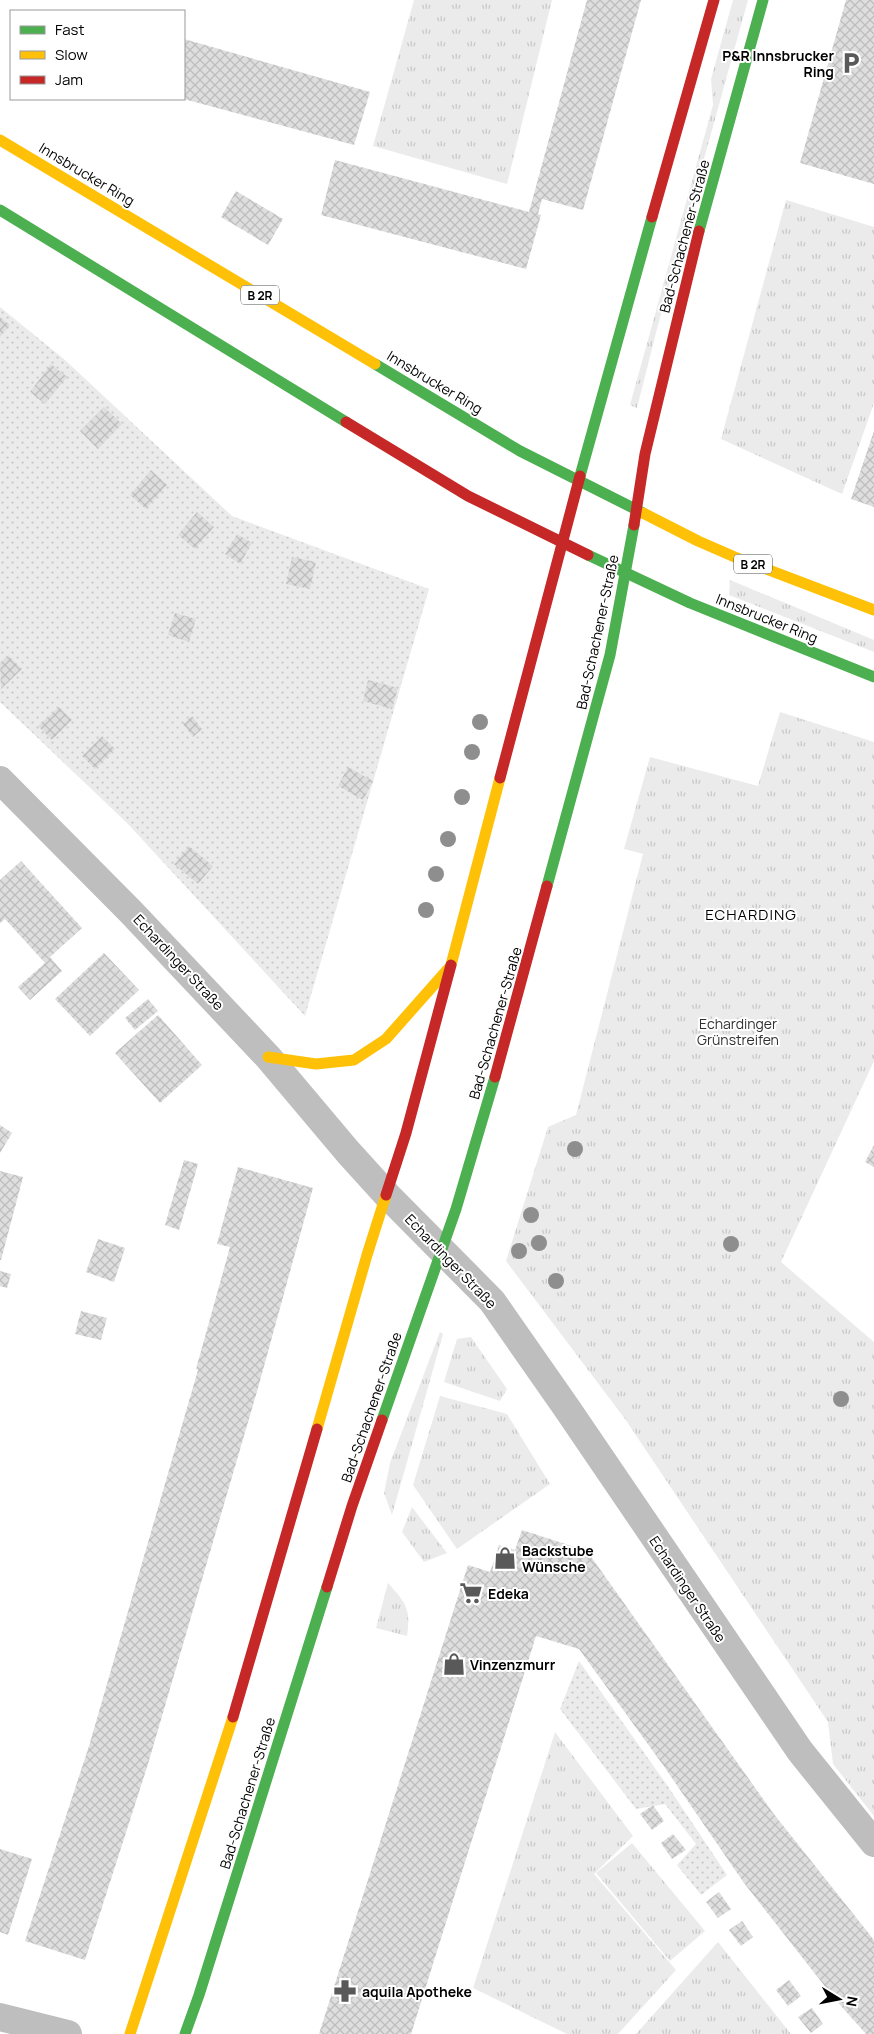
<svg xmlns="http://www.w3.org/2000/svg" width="874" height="2034" viewBox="0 0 874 2034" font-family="Manrope,sans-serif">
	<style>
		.grass { fill: url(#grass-tufts) }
		.garden { fill: url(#garden-dots) }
		.building { fill: url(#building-cross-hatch) }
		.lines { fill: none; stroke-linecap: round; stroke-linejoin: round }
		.street { stroke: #bebebe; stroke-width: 28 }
		.fast { stroke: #4caf50; stroke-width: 11 }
		.slow { stroke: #ffc107; stroke-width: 11 }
		.jam { stroke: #c62828; stroke-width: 11 }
		.tree { fill: #8e8e8e }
		.labels { text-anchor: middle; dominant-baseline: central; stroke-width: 4; stroke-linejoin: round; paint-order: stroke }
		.shield { fill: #fff; stroke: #4c4c4c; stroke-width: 1 }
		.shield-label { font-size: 12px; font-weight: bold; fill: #000 }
		.poi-label { font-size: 14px; font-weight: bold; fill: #000; stroke: #fff; text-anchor: start }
		.street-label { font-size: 14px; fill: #000; stroke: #fff }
		.park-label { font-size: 14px; fill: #313131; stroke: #fff }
		.neighbourhood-label { font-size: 15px; letter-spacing: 1px; fill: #000; stroke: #fff }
	</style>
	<defs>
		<pattern id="grass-tufts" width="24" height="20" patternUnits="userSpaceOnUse" patternTransform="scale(1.25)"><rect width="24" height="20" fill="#ebebeb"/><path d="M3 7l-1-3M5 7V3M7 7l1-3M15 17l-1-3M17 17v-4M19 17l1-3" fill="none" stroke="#c8c8c8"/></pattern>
		<pattern id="garden-dots" width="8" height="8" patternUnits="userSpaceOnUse" patternTransform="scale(1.25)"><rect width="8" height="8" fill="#ebebeb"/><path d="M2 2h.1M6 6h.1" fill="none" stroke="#c8c8c8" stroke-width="1.8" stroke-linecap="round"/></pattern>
		<pattern id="building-cross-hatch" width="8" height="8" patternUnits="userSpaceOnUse" patternTransform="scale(1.25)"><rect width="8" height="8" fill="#dedede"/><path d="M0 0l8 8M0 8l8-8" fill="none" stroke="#bdbdbd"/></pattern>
	</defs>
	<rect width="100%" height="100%" fill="#fff"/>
	<g class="grass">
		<path d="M414,0H552L507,184L373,146Z"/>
		<path d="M733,0H748L658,325L637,408L630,405L713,105L711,79Z"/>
		<path d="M786,200L874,227V403L842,494L721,439Z"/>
		<path d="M730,580L874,640V652L729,595Z"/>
		<path d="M780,712L874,742V1061L781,1262L874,1342V1816L833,1764L828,1722L625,1419L506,1261L548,1127L576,1115L643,854L624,849L650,757L758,786Z"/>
		<path d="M440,1332L443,1334L392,1515L384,1493L390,1463Z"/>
		<path d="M471,1337L507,1389L500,1401L444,1382L457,1339Z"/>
		<path d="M440,1396L507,1414L550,1484L457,1549L413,1485Z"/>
		<path d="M412,1507L447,1553L424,1562L402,1532Z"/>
		<path d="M388,1583C406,1603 411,1609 407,1636L376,1628Z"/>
		<path d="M555,1732L633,1836L594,1874L676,1970L618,2034H567L473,1988Z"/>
		<path d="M632,1843L705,1931L670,1961L596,1873Z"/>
		<path d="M718,1942L791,2034H636Z"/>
	</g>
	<g class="garden">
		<path d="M0,307L65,360L232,516L429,589L305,1016L127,823L0,702Z"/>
		<path d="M579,1661L667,1785L727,1875L701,1895L677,1865L696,1844L665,1804L636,1809L560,1709Z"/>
	</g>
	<g class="building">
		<path d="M587,0H641L583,210L542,199L538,214L541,215L526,269L321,215L335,160L529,212Z"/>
		<path d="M846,0H874V184L800,163Z"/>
		<path d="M184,39L370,92L354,145L184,99Z"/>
		<path d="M236,191L283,219L268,245L221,217Z"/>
		<path d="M0,317L10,325L0,337Z"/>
		<path d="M51,364L67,377L45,404L30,392Z"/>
		<path d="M104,407L122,424L98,449L80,431Z"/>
		<path d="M874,431V507L851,499Z"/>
		<path d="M151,470L167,485L146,509L130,495Z"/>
		<path d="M197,512L214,527L195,549L178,535Z"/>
		<path d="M237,534L252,543L240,564L225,554Z"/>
		<path d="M292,557L316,562L310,589L286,584Z"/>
		<path d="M175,613L196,619L189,642L168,635Z"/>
		<path d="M8,655L22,669L1,689L0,663Z"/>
		<path d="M368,680L398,688L392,709L363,701Z"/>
		<path d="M59,707L72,720L52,740L38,726Z"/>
		<path d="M192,716L202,729L193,737L183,724Z"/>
		<path d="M102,736L115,749L95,769L82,756Z"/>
		<path d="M348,767L373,781L363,800L338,786Z"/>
		<path d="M189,846L213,866L198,884L174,864Z"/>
		<path d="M21,861L82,928L50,957L62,971L30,1000L18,987L45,963L5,919L0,923V880Z"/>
		<path d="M104,953L139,990L90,1036L55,999Z"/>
		<path d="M148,999L158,1011L135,1030L125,1018Z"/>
		<path d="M158,1015L202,1065L160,1103L115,1053Z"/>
		<path d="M0,1125L12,1133L0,1153Z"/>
		<path d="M874,1145V1167L865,1162Z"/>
		<path d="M184,1160L198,1164L179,1230L165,1225Z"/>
		<path d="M238,1167L313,1188L258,1388L148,1764L85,1960L25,1941L89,1746L198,1370L196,1369L230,1247L217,1244Z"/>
		<path d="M0,1171L23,1177L1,1260H0Z"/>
		<path d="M98,1239L125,1248L114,1282L86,1272Z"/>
		<path d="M0,1271L11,1274L7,1288L0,1286Z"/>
		<path d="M81,1311L107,1318L101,1340L75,1334Z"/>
		<path d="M522,1530L587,1551L773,1813L874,1940V2034H866L834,1998L744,1883L663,1765L579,1649L536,1636L411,2034H319L468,1565L490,1572L499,1545L515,1550Z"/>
		<path d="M653,1805L664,1821L652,1830L640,1814Z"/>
		<path d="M673,1834L686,1850L672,1859L661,1843Z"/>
		<path d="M0,1849L32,1859L8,1935L0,1932Z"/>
		<path d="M719,1892L731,1909L718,1918L706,1902Z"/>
		<path d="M742,1921L753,1937L741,1946L729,1930Z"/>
		<path d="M789,1980L801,1996L788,2006L776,1990Z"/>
		<path d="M812,2008L823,2024L811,2033L798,2017Z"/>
	</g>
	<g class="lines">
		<g class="street">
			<path d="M0,780L131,912L268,1057L348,1152L387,1195L492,1301L566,1407L800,1751L874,1843"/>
			<path d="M0,2017L68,2034"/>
		</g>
		<g class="fast">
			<path d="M0,210L346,422"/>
			<path d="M699,231L763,0"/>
			<path d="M375,364L520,451L643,513"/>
			<path d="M580,476L652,217"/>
			<path d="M588,555L690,603L874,677"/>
			<path d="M547,886L610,655L634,525"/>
			<path d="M382,1420L456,1209L495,1077"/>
			<path d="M185,2034L199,1995L327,1587"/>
		</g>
		<g class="slow">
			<path d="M0,140L375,364"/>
			<path d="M643,513L698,541L737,558L874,610"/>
			<path d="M451,965L500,778"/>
			<path d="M268,1057L316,1064L354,1060L386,1039L448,969"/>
			<path d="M317,1429L367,1255L386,1195"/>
			<path d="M130,2034L233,1717"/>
		</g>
		<g class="jam">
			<path d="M652,217L714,0"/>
			<path d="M346,422L468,496L588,555"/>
			<path d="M634,525L645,454L699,231"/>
			<path d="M500,778L580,476"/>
			<path d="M495,1077L547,886"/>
			<path d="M386,1195L406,1133L451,965"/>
			<path d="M327,1587L352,1506L382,1420"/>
			<path d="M233,1717L317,1429"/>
		</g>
	</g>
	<g class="tree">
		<circle cx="480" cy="722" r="8"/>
		<circle cx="472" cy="752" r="8"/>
		<circle cx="462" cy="797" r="8"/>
		<circle cx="448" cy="839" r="8"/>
		<circle cx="436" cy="874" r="8"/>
		<circle cx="426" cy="910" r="8"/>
		<circle cx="575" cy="1149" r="8"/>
		<circle cx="531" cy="1215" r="8"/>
		<circle cx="539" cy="1243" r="8"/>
		<circle cx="731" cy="1244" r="8"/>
		<circle cx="519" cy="1251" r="8"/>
		<circle cx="556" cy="1281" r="8"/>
		<circle cx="841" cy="1399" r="8"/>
	</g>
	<defs>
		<symbol id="parking-bare" viewBox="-9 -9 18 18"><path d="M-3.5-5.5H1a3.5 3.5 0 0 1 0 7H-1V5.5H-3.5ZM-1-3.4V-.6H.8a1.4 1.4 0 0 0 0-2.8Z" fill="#595959" stroke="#fff" stroke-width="2.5" paint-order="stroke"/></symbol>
		<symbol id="shop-bare" viewBox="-9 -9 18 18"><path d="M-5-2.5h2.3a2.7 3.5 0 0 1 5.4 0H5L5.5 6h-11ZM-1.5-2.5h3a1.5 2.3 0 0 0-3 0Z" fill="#595959" stroke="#fff" stroke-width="2.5" paint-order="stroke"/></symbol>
		<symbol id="supermarket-bare" viewBox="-9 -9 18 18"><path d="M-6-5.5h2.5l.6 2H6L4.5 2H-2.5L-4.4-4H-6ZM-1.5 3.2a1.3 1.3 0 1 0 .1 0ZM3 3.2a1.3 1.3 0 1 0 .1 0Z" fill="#595959" stroke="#fff" stroke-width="2.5" paint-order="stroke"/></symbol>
		<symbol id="pharmacy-bare" viewBox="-9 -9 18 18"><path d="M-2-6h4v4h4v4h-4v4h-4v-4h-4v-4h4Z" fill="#595959" stroke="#fff" stroke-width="2.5" paint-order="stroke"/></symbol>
	</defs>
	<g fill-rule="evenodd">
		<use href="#parking-bare" x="835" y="47" width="32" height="32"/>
		<use href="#shop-bare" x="489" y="1542" width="32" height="32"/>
		<use href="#supermarket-bare" x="455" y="1577" width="32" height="32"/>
		<use href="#shop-bare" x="438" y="1648" width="32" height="32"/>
		<use href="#pharmacy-bare" x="329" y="1975" width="32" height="32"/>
	</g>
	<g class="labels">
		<g class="shield">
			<rect x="241" y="285.5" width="38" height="19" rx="4"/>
			<rect x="734" y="554.5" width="38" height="19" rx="4"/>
		</g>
		<g class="shield-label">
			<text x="260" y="295">B 2R</text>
			<text x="753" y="564">B 2R</text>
		</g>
		<g class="poi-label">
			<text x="834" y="55" text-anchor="end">P&amp;R Innsbrucker<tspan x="834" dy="16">Ring</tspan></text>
			<text x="522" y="1550">Backstube<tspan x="522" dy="16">Wünsche</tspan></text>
			<text x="488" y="1593">Edeka</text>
			<text x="470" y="1664">Vinzenzmurr</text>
			<text x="362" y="1991">aquila Apotheke</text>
		</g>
		<g class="street-label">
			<text transform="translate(87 174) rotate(31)">Innsbrucker Ring</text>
			<text transform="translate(684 236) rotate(-75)">Bad-Schachener-Straße</text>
			<text transform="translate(435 382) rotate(31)">Innsbrucker Ring</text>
			<text transform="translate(767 618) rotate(22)">Innsbrucker Ring</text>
			<text transform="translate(597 632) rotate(-78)">Bad-Schachener-Straße</text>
			<text transform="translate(179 962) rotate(47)">Echardinger Straße</text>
			<text transform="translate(495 1023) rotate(-74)">Bad-Schachener-Straße</text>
			<text transform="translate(451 1261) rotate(46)">Echardinger Straße</text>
			<text transform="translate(371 1407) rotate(-71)">Bad-Schachener-Straße</text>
			<text transform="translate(688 1589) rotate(56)">Echardinger Straße</text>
			<text transform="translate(247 1793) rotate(-73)">Bad-Schachener-Straße</text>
		</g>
		<g class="park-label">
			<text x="738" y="1023">Echardinger<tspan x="738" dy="16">Grünstreifen</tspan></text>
		</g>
		<g class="neighbourhood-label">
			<text x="751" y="914">ECHARDING</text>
		</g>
	</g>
	<rect x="10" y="10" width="175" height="90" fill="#ffffff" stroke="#999999"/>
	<rect x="20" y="26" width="25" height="8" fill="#4caf50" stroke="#999999"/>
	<text x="55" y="35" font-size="15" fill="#000000">Fast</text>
	<rect x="20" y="51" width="25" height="8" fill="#ffc107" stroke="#999999"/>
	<text x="55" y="60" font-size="15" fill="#000000">Slow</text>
	<rect x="20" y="76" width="25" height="8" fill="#c62828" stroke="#999999"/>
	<text x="55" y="85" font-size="15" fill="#000000">Jam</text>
	<g transform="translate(839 1999) rotate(100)" stroke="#ffffff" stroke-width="4" paint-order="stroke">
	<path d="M0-4L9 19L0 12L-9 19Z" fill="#000000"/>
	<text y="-8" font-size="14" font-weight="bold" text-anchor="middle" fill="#000000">N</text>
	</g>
</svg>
